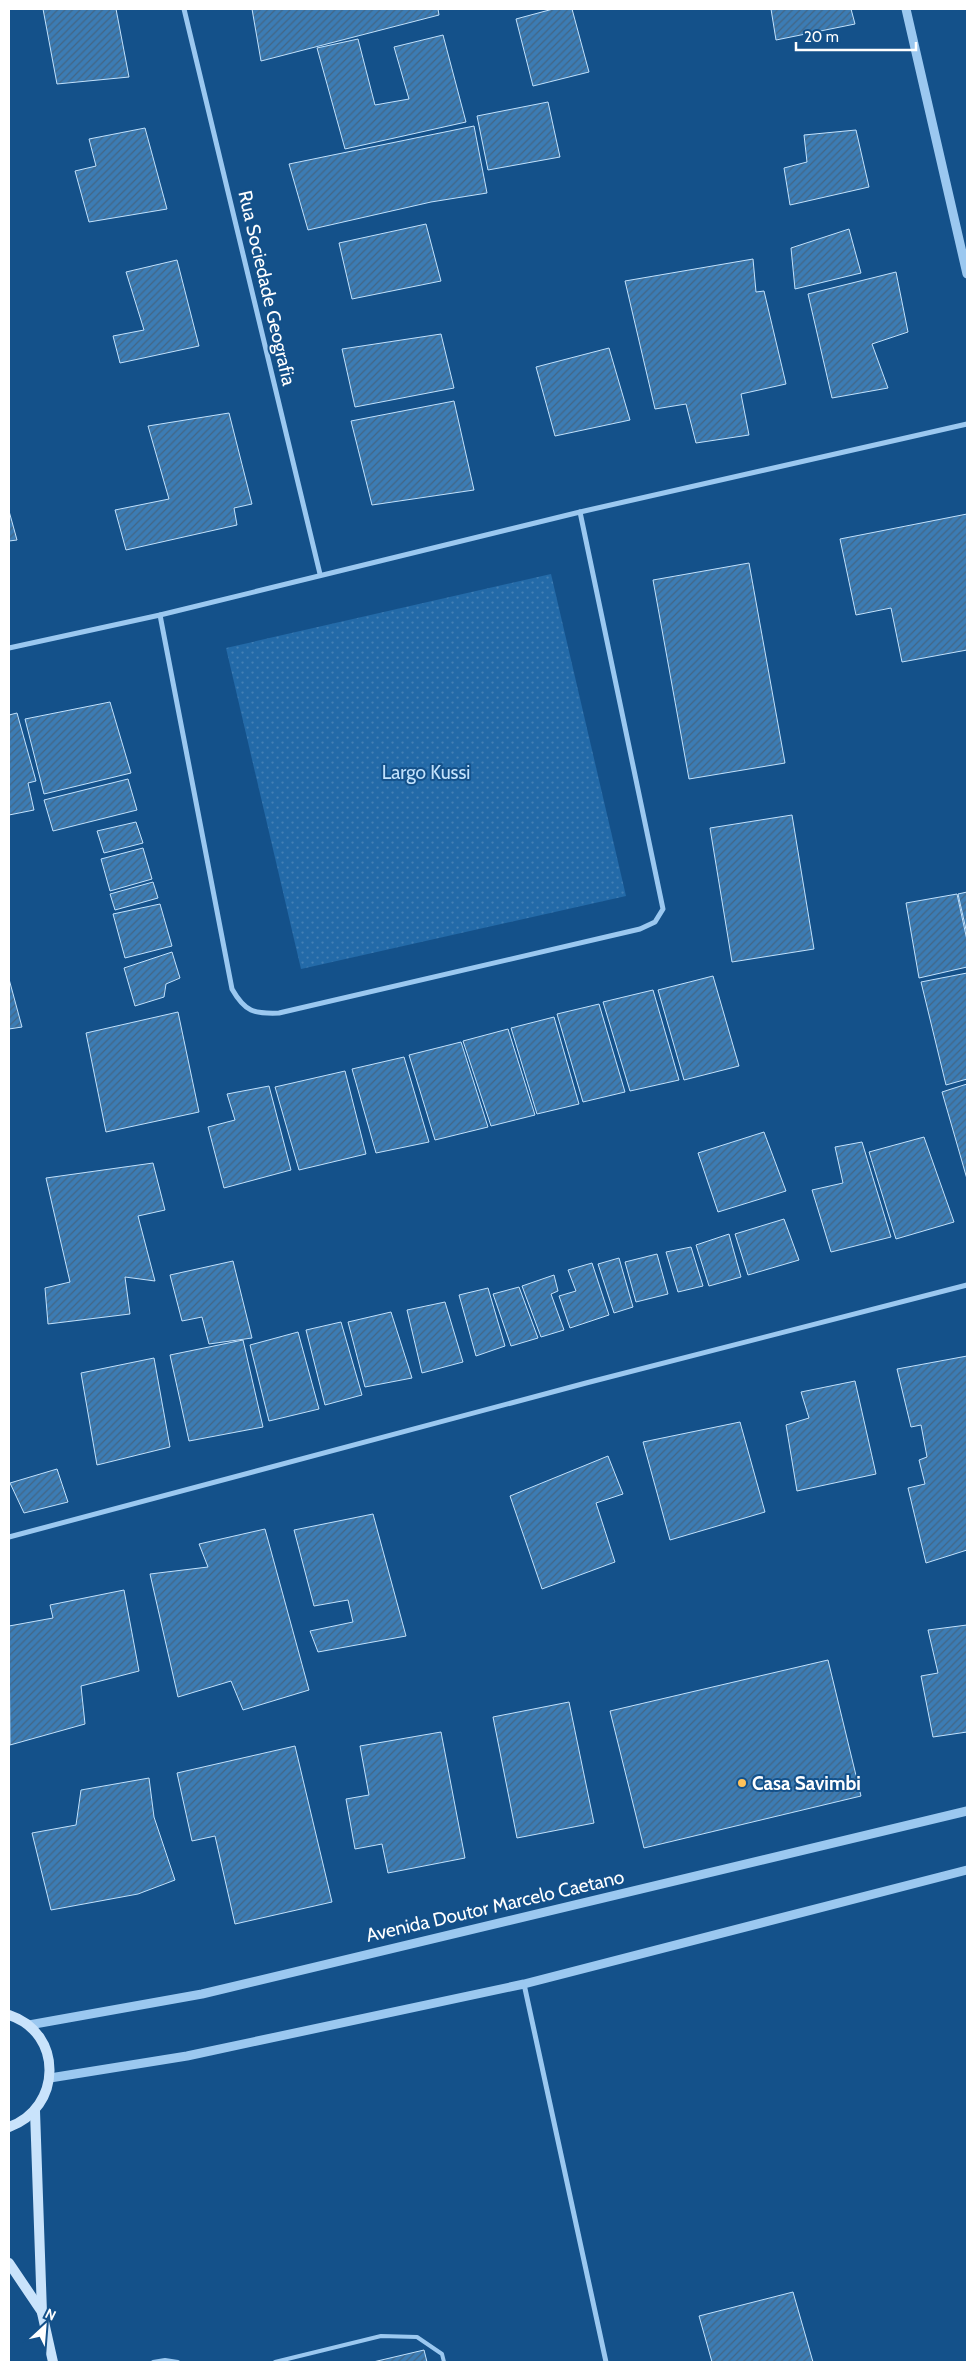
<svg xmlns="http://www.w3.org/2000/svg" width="976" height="2371" viewBox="0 0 976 2371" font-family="Cabin,sans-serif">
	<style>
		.park { fill: url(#park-dots) }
		.building { fill: url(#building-hatch); stroke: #c1e1fc }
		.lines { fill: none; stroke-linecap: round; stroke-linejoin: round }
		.service { stroke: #9bc8f0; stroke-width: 4 }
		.minor { stroke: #9bc8f0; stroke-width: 5 }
		.tertiary { stroke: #9bc8f0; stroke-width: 9 }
		.secondary { stroke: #c9e3fb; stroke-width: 10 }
		.poi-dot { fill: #ffc25a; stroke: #14518a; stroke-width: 2 }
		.labels { text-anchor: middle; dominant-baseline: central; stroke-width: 4; stroke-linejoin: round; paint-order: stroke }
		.street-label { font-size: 19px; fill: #fff; stroke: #14518a }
		.park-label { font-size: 19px; fill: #c1e1fc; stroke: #14518a }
		.poi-label { font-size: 19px; font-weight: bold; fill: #fff; stroke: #14518a; text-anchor: start }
	</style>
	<defs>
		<pattern id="park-dots" width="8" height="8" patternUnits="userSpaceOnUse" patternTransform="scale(1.25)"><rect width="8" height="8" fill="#236aa8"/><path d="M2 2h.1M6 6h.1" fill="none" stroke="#4480b5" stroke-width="1.8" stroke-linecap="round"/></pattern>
		<pattern id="building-hatch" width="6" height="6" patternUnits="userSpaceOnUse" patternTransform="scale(1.25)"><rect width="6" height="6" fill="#3c7cb4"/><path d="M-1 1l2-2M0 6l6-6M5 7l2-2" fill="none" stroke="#436685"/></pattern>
	</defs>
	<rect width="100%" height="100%" fill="#14518a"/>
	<path class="park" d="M551,574L626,896L301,969L226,648Z"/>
	<g class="building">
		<path d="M43,9H116L129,77L57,84Z"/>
		<path d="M252,9H438L439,15L261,61Z"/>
		<path d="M553,9H572L589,72L533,86L516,19Z"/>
		<path d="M771,9H851L855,24L776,40Z"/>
		<path d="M443,35L466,122L345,149L317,48L358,39L375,105L409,99L394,47Z"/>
		<path d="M548,102L560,157L488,170L477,116Z"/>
		<path d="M474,126L487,193L431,202L308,230L289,164Z"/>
		<path d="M145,128L167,209L89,222L75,171L96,166L89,139Z"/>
		<path d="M856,130L869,187L790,205L784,168L807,162L804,135Z"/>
		<path d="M426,224L441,281L352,299L339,243Z"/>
		<path d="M849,229L861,273L795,289L791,248Z"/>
		<path d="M753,259L756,292L764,291L786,384L741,394L749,435L696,443L686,404L655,409L625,281Z"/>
		<path d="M177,260L199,346L120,363L113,336L144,330L126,272Z"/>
		<path d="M896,272L908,332L872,344L888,388L832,398L808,294Z"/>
		<path d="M441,334L454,388L355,407L342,349Z"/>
		<path d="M609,348L630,420L555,436L536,367Z"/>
		<path d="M454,401L474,490L372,505L351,421Z"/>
		<path d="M229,413L252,504L234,508L237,525L126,550L115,510L169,499L148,426Z"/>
		<path d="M9,511L17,540L9,541Z"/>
		<path d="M967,514V650L902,662L891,608L856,615L840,539Z"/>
		<path d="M749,563L785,763L689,779L653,580Z"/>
		<path d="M110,702L131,773L44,794L25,719Z"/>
		<path d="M17,713L36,781L28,783L34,810L9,815V715Z"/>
		<path d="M128,779L137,810L53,831L44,800Z"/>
		<path d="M792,815L814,949L732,962L710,828Z"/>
		<path d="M136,822L143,843L104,853L97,831Z"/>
		<path d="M143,848L152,879L110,891L101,859Z"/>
		<path d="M153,882L158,898L115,910L110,894Z"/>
		<path d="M967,892V934L958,894Z"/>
		<path d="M957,894L967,940V967L919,978L906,903Z"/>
		<path d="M160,904L172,946L125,958L113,914Z"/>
		<path d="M172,952L180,978L166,984L164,997L135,1006L124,968Z"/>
		<path d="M967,973V1079L946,1085L921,982Z"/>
		<path d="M713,976L739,1066L684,1080L658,990Z"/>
		<path d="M9,979L22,1027L9,1029Z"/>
		<path d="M653,990L679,1080L630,1091L603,1002Z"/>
		<path d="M599,1004L625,1092L583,1102L557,1014Z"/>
		<path d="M178,1012L199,1112L106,1132L86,1033Z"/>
		<path d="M554,1017L579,1104L537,1114L511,1028Z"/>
		<path d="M508,1029L535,1115L491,1126L463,1041Z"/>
		<path d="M461,1042L488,1127L435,1140L409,1055Z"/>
		<path d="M404,1057L429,1142L376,1153L352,1069Z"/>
		<path d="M345,1071L366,1154L299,1170L275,1087Z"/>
		<path d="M967,1084V1179L942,1092Z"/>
		<path d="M269,1086L291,1170L224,1188L208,1127L235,1120L227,1094Z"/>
		<path d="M764,1132L786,1191L718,1212L698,1153Z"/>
		<path d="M924,1137L954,1222L896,1239L869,1152Z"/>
		<path d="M862,1142L891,1237L831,1252L812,1190L843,1183L835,1147Z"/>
		<path d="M153,1163L165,1210L138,1216L155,1281L125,1277L130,1314L48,1324L45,1288L70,1282L46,1178Z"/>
		<path d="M784,1219L799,1260L748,1275L735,1234Z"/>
		<path d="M729,1234L741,1277L709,1286L696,1245Z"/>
		<path d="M691,1247L703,1286L678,1292L666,1252Z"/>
		<path d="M657,1254L668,1294L636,1302L625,1262Z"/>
		<path d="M619,1258L633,1307L614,1313L598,1264Z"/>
		<path d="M233,1261L252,1338L209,1344L202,1317L182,1321L170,1275Z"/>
		<path d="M592,1263L609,1315L570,1328L559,1296L576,1291L568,1270Z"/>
		<path d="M554,1275L558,1291L551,1294L564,1330L541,1337L522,1286Z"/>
		<path d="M519,1287L538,1338L511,1346L493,1294Z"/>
		<path d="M488,1288L505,1346L476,1356L459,1295Z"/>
		<path d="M445,1302L463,1362L422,1373L407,1310Z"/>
		<path d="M391,1312L412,1378L365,1387L348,1322Z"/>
		<path d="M341,1322L362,1395L325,1405L306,1330Z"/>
		<path d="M298,1332L319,1409L269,1421L250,1345Z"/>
		<path d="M243,1340L263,1427L189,1441L170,1355Z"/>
		<path d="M967,1356V1550L926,1563L908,1488L925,1484L919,1460L927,1457L921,1425L911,1427L897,1369Z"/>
		<path d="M154,1358L170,1447L97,1465L81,1373Z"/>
		<path d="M855,1381L876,1474L797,1491L786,1425L809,1418L801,1392Z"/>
		<path d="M740,1422L765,1512L670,1540L643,1442Z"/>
		<path d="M608,1456L623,1494L596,1503L615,1562L542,1589L510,1496Z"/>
		<path d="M57,1469L68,1502L24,1513L10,1483Z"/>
		<path d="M373,1514L406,1636L318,1652L310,1631L353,1622L348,1600L314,1606L294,1530Z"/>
		<path d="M265,1529L309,1690L243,1710L231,1681L178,1697L150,1574L208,1567L199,1544Z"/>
		<path d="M124,1590L139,1671L81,1686L85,1724L10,1745L9,1626L53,1618L50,1605Z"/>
		<path d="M967,1625V1732L933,1737L921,1676L938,1673L928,1630Z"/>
		<path d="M828,1660L861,1796L644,1848L610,1711Z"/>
		<path d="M569,1702L594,1823L517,1838L493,1717Z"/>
		<path d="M441,1732L465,1858L388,1873L382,1844L355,1849L346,1799L369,1795L360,1746Z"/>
		<path d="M295,1746L332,1902L235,1924L215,1836L192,1841L177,1773Z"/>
		<path d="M149,1778L154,1817L175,1880L138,1894L51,1910L32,1833L76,1825L81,1790Z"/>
		<path d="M793,2292L813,2362H712L699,2316Z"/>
		<path d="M424,2350L427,2362H373Z"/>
	</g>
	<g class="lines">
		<g class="service">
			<path d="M153,2362L165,2360L178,2362"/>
			<path d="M275,2362L381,2336L417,2337L442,2354L444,2362"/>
		</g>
		<g class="minor">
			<path d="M184,9L320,574"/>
			<path d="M160,615L232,989C245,1012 254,1014 279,1013L640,929L655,922L663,909L580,512"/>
			<path d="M9,648L160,615L580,512L967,424"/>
			<path d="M9,1537L586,1383L967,1285"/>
			<path d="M524,1984L606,2362"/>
		</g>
		<g class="tertiary">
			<path d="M906,9L967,274"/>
			<path d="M29,2025L202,1994L967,1811"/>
			<path d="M50,2078L187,2056L524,1984L967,1870"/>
		</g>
		<g class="secondary">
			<path d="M9,2015C64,2033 62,2108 9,2127"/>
			<path d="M35,2111L42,2313L53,2362"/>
			<path d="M9,2263L42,2312"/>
		</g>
	</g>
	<circle class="poi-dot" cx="742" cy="1783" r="5"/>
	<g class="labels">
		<g class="street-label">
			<text transform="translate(267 288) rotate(77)">Rua Sociedade Geografia</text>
			<text transform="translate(495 1906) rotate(-13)">Avenida Doutor Marcelo Caetano</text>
		</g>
		<g class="park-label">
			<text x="426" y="772">Largo Kussi</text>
		</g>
		<g class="poi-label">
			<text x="752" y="1783">Casa Savimbi</text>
		</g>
	</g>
	<rect width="976" height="2371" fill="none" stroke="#ffffff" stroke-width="20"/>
	<g transform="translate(45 2326) rotate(26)" stroke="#14518a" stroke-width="4" paint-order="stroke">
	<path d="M0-4L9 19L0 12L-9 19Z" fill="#ffffff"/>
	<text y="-8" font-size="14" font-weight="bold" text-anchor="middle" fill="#ffffff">N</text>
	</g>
	<path d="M796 42v8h120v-8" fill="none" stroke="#ffffff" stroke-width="2.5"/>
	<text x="804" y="42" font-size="15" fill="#ffffff" stroke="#14518a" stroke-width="4" paint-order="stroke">20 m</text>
</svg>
